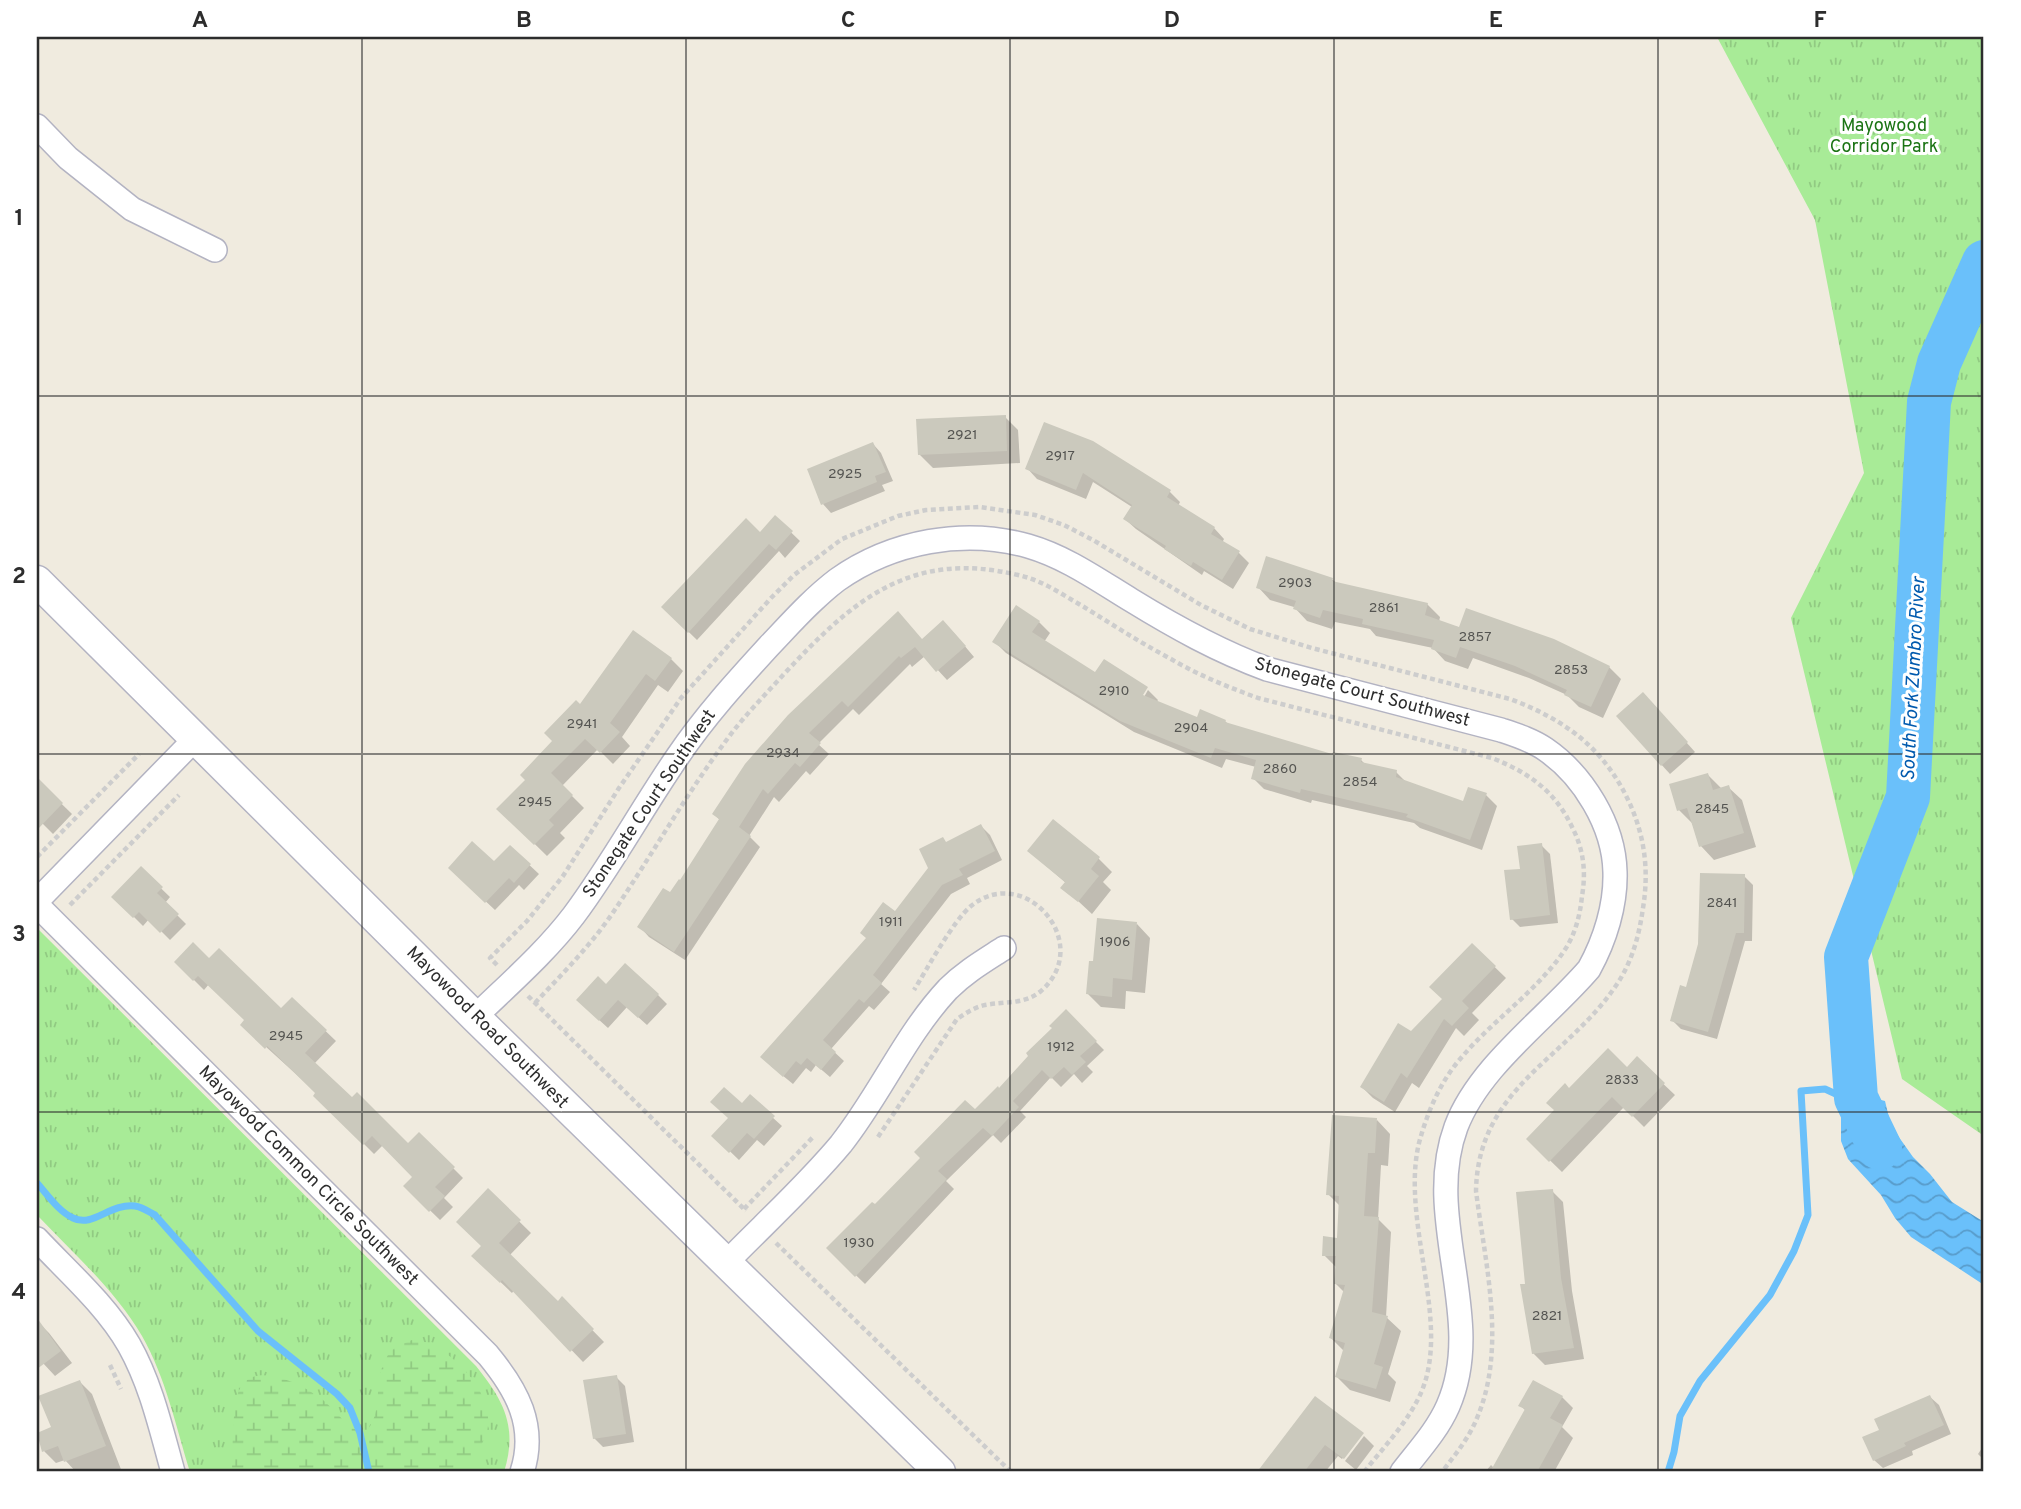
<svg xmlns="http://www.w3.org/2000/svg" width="2021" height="1509" viewBox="0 0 2021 1509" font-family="Overpass,sans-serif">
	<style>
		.grass { fill: url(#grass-tufts) }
		.wetland { fill: url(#wetland-marsh) }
		.water { fill: url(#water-waves) }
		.shadow { fill: #0003 }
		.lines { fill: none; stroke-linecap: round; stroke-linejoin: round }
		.stream { stroke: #6ac0fa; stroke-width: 7 }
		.river { stroke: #6ac0fa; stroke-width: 44 }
		.building { fill: #cbc9bd }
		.minor-casing { stroke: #b3b3c2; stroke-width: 26 }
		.tertiary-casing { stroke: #b3b3c2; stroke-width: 33 }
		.path { stroke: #cdcdcd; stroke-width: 4.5; stroke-dasharray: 5 3.5; stroke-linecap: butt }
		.minor { stroke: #fff; stroke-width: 23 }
		.tertiary { stroke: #fff; stroke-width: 30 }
		.grid { fill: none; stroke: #2d2d2d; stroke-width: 2; stroke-opacity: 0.55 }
		.labels { text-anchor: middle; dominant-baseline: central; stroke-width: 6; stroke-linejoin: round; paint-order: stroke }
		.number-label { font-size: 14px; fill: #545451 }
		.park-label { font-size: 18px; fill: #1b7414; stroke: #fff }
		.street-label { font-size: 18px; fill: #2d2d2d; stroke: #fff }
		.water-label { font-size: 19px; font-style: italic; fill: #015aae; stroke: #fff }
		.neatline { fill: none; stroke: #2d2d2d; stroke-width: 2.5 }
		.grid-label { font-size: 23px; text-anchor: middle; font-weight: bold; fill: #2d2d2d }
	</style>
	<defs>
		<pattern id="grass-tufts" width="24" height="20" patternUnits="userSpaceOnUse" patternTransform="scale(1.75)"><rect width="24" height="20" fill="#a8eb97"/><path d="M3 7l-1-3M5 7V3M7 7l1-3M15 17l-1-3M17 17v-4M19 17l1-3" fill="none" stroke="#91ca82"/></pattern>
		<pattern id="wetland-marsh" width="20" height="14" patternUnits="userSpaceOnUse" patternTransform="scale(1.75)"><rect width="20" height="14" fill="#a8eb97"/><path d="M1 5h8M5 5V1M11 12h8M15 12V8" fill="none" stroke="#91ca82"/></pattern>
		<pattern id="water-waves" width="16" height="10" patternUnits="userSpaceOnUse" patternTransform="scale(1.75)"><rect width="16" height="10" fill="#6ac0fa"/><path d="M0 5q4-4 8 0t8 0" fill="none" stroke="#589ccb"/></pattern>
	</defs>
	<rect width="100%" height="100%" fill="#f0ebdf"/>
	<g class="grass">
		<path d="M1717,37H1984V1136L1902,1079L1791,618L1864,473L1815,220Z"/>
		<path d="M37,928L476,1366C504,1401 518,1427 504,1472H190C176,1427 166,1378 142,1336C116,1291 73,1253 37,1215Z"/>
	</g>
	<path class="wetland" d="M412,1340C419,1341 427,1342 433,1345C459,1359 492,1394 488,1426C486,1444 471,1459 461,1472H232C233,1450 232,1417 237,1397C247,1355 302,1384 323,1400C337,1412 347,1428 364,1433C387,1414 369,1374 392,1350C397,1345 406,1343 412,1340Z"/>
	<path class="water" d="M1847,1091L1885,1101L1891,1126L1913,1157L1930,1174L1952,1202L1984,1222V1285L1911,1237L1895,1218L1881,1195L1848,1159L1841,1141V1113Z"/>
	<g class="shadow">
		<path d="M1005,417L1018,430L1020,463L933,468L919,454Z"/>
		<path d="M1045,424L1170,492L1180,502L1178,506L1214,528L1224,539L1222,543L1239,553L1249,563L1233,589L1204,571L1202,575L1136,529L1125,519L1132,507L1093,482L1086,499L1037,479L1027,468Z"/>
		<path d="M873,444L881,453L893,481L882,485L885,491L831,513L823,504Z"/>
		<path d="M776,518L800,541L785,558L779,551L697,640L663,607L760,534Z"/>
		<path d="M1267,558L1333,580L1337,584L1427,604L1440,617L1439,622L1609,667L1621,679L1603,718L1579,707L1567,695L1529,678L1473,658L1468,669L1445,661L1433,648L1376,636L1370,629L1335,622L1332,629L1307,621L1294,607L1270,600L1258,587Z"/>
		<path d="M1039,622L1050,633L1044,642L1096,675L1145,688L1140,704L1148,690L1158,700L1156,703L1198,719L1225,721L1229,725L1334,756L1361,760L1366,765L1396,772L1407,783L1464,803L1486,795L1497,806L1482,850L1420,828L1414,823L1312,800L1311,803L1264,789L1253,778L1256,767L1226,759L1222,768L1134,732L1006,653L995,642Z"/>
		<path d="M634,632L671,659L683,671L668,692L658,685L622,737L630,746L613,764L598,749L562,786L584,808L560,833L565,838L547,856L499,809L527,780Z"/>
		<path d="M953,632L974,657L947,680L925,656L912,667L910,664L859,715L853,709L818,744L829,754L810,775L806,771L779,802L774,797L749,836L760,847L685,960L649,937L640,927L681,882L720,820L714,814L789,716L923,641Z"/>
		<path d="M1651,703L1695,752L1670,774L1618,717Z"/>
		<path d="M1708,775L1722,789L1728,787L1742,800L1756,847L1714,860L1701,846L1692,823L1679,810Z"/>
		<path d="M37,780L72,814L53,834L37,818Z"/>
		<path d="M981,826L990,835L1002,860L967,878L970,884L951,894L881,984L890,992L874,1010L869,1006L831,1049L844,1061L830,1077L816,1065L811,1072L806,1068L793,1084L771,1066L895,914L947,844Z"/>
		<path d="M1541,845L1550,854L1558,923L1520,927L1512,919L1522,870Z"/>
		<path d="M510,847L539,874L524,890L519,885L495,910L450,868L494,864Z"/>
		<path d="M1029,851L1098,858L1112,872L1103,882L1111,890L1092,914L1063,887L1066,883Z"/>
		<path d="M141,869L170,897L165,903L186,924L170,940L149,919L143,926L114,897Z"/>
		<path d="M1744,876L1753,885L1752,941H1745L1717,1039L1681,1029L1672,1020Z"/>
		<path d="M1137,924L1150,938L1145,993L1126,991L1125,1009L1101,1007L1088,994L1095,963Z"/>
		<path d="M1472,945L1506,978L1472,1013L1479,1020L1464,1036L1456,1028L1419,1088L1412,1083L1395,1112L1373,1098L1362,1087L1444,999Z"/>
		<path d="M209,960L281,1011L292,999L336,1041L314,1064L352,1100L408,1145L419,1134L463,1178L444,1198L453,1207L440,1220L405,1186L415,1177L383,1145L374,1154L316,1096L318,1094L242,1025L246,1020L209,984L204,990L176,962Z"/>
		<path d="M606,986L658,995L667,1004L647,1025L627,1007L608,1028L587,1009Z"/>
		<path d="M1066,1012L1104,1050L1087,1066L1093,1072L1082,1083L1074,1074L1061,1087L1051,1077L1020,1111L1026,1117L1001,1143L993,1135L946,1181L954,1189L865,1284L828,1248L999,1090L1054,1028Z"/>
		<path d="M1637,1059L1675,1095L1644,1127L1624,1107L1562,1172L1528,1139L1556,1110L1570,1090L1627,1069Z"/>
		<path d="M750,1097L782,1126L764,1146L757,1140L739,1160L714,1136Z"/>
		<path d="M1377,1120L1390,1134L1388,1166L1381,1165L1378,1219L1391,1232L1386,1317L1401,1331L1388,1374L1396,1382L1390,1402L1350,1390L1337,1377L1344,1351L1331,1338L1344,1292L1336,1284L1337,1268L1324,1255L1338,1240L1340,1206L1328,1194Z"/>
		<path d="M488,1191L531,1233L509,1256L558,1303L562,1299L604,1342L583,1362L514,1290L512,1293L473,1256L483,1246Z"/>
		<path d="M1552,1191L1563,1202L1572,1291L1584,1359L1545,1365L1533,1353L1527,1285Z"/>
		<path d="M37,1321L49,1333L72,1363L55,1376L42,1362L37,1366Z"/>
		<path d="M616,1377L625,1386L634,1442L603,1447L594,1438Z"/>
		<path d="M80,1382L92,1394L122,1472H76L65,1460L56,1463L44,1451L37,1434L53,1428Z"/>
		<path d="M1562,1397L1573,1408L1562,1427L1573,1438L1554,1472H1485L1491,1465L1494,1468L1526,1411L1521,1406Z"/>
		<path d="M1930,1397L1939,1405L1951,1434L1912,1451L1913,1455L1883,1468L1874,1460L1881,1431Z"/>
		<path d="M1316,1399L1361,1434L1342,1459L1338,1456L1325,1472H1258Z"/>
		<path d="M1364,1436L1374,1446L1356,1470L1345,1461Z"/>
		<path d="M1984,1445V1460L1978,1454Z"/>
	</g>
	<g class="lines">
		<g class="stream">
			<path d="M37,1183C47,1194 58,1211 73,1218C93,1228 110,1203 135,1206C142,1207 149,1212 155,1215L258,1331L337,1394L350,1408L360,1433L369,1472"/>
			<path d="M1668,1472L1674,1452L1680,1416L1700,1381L1770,1295L1794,1251L1808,1215L1801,1091L1825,1089L1838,1095L1853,1098"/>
		</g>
		<path class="river" d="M1880,1148L1856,1098L1846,957L1908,797L1929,402L1939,363L1984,262"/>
	</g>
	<g class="building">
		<path d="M1006,415L1007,451L918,455L916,419Z"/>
		<path d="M1044,422L1093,441L1171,490L1167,497L1215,527L1211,534L1240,551L1222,580L1193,562L1191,566L1164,549L1166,546L1123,519L1132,505L1083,473L1076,490L1025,469Z"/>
		<path d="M873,442L886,472L875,476L877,482L821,505L807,469Z"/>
		<path d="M775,515L793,531L776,550L769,544L688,633L661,607L746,518L760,532Z"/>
		<path d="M1266,556L1333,578L1332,581L1428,603L1425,615L1459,627L1466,608L1554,639L1610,666L1591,707L1564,695L1567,690L1515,666L1460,647L1456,658L1431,649L1434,640L1362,624L1363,619L1323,610L1320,618L1293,609L1296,601L1256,588Z"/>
		<path d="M1016,605L1040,621L1032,632L1095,672L1104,659L1148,687L1143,695L1197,717L1200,709L1226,720L1225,722L1332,754L1333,752L1362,758L1361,762L1397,770L1396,777L1463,801L1468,787L1487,793L1470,840L1406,817L1408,814L1301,789L1300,793L1251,779L1256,760L1215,748L1211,758L1120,721L992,642Z"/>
		<path d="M898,611L922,639L943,620L966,646L936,672L915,647L901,658L899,656L848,707L842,701L809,733L821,743L800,767L795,763L768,794L763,789L739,827L751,836L674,952L637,927L663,888L670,892L679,879L680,880L719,819L712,814L745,764L788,715Z"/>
		<path d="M633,630L672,658L655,681L646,674L610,723L620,732L600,753L585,739L551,773L573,795L549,820L554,825L534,845L496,809L525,780L520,775L552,741L544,733L576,700L580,704Z"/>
		<path d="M1643,692L1688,742L1661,766L1616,716Z"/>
		<path d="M1708,773L1713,790L1729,785L1744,833L1699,847L1687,808L1677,811L1669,784Z"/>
		<path d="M37,777L63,803L37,830Z"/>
		<path d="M1053,819L1100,857L1091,869L1099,876L1078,902L1060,888L1065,882L1027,851Z"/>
		<path d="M981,824L995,851L959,869L963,875L942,885L873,975L882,983L864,1003L859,999L823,1040L836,1052L821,1070L807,1058L801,1065L796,1061L783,1077L760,1057L866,938L860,933L883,902L895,911L928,868L919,849L943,837L946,842Z"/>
		<path d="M472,841L494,861L510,845L531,864L514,883L509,878L485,903L448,868Z"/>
		<path d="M1542,843L1550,915L1510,920L1504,870L1520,869L1517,846Z"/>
		<path d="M141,866L163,887L157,893L179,914L160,933L139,912L133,918L111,897Z"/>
		<path d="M1700,873L1745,874L1744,933H1736L1708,1032L1670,1021L1680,985L1686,987L1698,944Z"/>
		<path d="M1097,918L1137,922L1132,980L1113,978L1112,997L1086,994L1089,961H1093Z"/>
		<path d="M193,942L209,958L219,948L281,1008L292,997L327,1030L305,1053L352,1097L357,1092L408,1143L419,1132L455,1167L435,1187L445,1196L429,1212L403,1186L412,1177L372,1136L363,1145L313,1096L315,1093L267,1046L265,1049L240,1025L244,1020L198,976L193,981L174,962Z"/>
		<path d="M1472,943L1496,966L1462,1001L1469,1008L1452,1026L1444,1019L1407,1078L1401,1073L1384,1102L1360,1087L1398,1023L1411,1031L1442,999L1429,987Z"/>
		<path d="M625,963L659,994L638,1018L618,1000L599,1021L576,1000L598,976L606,984Z"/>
		<path d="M1066,1009L1097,1041L1080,1056L1086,1062L1072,1075L1064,1067L1051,1079L1042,1070L1013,1101L1019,1107L992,1136L983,1128L938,1171L947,1179L855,1277L826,1248L872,1202L875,1204L920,1158L914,1152L965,1100L975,1109L998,1086L999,1088L1028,1056L1026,1053L1052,1028L1049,1026Z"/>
		<path d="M1608,1048L1627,1067L1637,1056L1665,1083L1632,1117L1612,1097L1549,1162L1526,1139L1554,1110L1546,1103L1565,1083L1569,1088Z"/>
		<path d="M724,1087L742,1103L750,1094L775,1116L754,1139L747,1133L729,1153L711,1136L728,1118L710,1102Z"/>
		<path d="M1332,1115L1377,1118L1375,1153H1368L1364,1216L1379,1217L1372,1312L1388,1316L1374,1364L1383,1367L1376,1389L1335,1377L1345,1343L1329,1338L1345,1285L1334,1284L1336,1256H1322L1323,1236L1337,1238L1339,1196L1326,1195Z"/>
		<path d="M488,1188L521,1220L499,1243L558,1301L562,1296L594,1329L570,1352L502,1280L500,1283L471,1256L481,1246L456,1222Z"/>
		<path d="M1553,1189L1561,1278L1574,1348L1532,1354L1520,1284H1525L1516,1192Z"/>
		<path d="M37,1318L61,1351L37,1369Z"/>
		<path d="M617,1375L626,1434L593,1439L583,1380Z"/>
		<path d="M80,1380L106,1446L64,1462L58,1446L42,1452L37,1433L51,1427L38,1396Z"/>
		<path d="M1533,1380L1563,1396L1550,1418L1563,1425L1537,1472H1490L1525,1409L1518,1406Z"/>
		<path d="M1930,1395L1944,1425L1904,1443L1906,1446L1873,1461L1862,1437L1879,1430L1874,1419Z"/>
		<path d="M1315,1396L1364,1433L1344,1459L1325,1445L1304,1472H1257Z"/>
	</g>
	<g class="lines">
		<defs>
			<g id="minor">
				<path d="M37,126L68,158L132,209L215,250"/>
				<path d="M37,901L196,738"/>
				<path d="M37,905L488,1355C517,1390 537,1426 522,1472"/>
				<path d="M475,1017C509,984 546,952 574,915C612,864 642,808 678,756C705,716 737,681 769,646C791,623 812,599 837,580C892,541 964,528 1028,546C1066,557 1098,580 1131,600C1175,627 1218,651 1267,669L1501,730C1516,735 1532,740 1545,749C1583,775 1614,825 1615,872C1616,905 1605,940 1589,969C1546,1019 1479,1066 1456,1127C1422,1219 1487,1318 1448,1406C1437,1431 1418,1451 1402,1472"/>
				<path d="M37,1239C68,1272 106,1305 129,1345C151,1384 161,1429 173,1472"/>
				<path d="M725,1264C764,1224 806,1186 841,1144C880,1095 905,1035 948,989C965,972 984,961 1004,948"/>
			</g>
			<path id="tertiary" d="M37,581L475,1017L940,1472"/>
		</defs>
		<use href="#minor" class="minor-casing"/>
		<use href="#tertiary" class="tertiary-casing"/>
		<g class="path">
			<path d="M37,857L139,754"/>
			<path d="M70,905L179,795"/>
			<path d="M497,965L490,958L527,921L563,876L619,788L681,698L771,598L794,575L842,539L898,516L926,510L980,507L1035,515L1064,525L1093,540L1201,605L1250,629L1312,648L1510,699C1566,720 1605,749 1630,804C1645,838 1649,871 1643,908C1639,936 1632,963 1615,987C1565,1060 1478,1088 1476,1191C1485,1263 1507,1348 1477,1418C1469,1438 1455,1455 1442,1472"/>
			<path d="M528,996L746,1211"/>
			<path d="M535,1003C563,973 592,944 614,911C653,853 687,793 728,738C745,715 765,695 784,674C852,601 910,549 1018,575C1042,580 1063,595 1084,607C1113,625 1141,643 1171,659C1198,675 1228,687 1258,698L1492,758C1530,773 1556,792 1573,829C1584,851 1586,873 1582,896C1580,916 1575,935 1564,951C1537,991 1492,1021 1461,1058C1440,1082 1427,1113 1419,1143C1400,1223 1453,1324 1420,1395C1407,1423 1383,1448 1364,1472"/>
			<path d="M878,1137L957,1019C966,1013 975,1007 985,1005C1006,1001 1024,1005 1041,991C1095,944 1025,862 971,906C953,921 927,969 914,990"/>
			<path d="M744,1209L814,1136"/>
			<path d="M776,1243L1011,1472"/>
			<path d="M110,1365L121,1389"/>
		</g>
		<use href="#minor" class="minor"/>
		<use href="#tertiary" class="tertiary"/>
	</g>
	<path class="grid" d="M362,37V1472M686,37V1472M1010,37V1472M1334,37V1472M1658,37V1472M37,396H1984M37,754H1984M37,1112H1984"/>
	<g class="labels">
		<g class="number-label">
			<text x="962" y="435">2921</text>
			<text x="1060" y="456">2917</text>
			<text x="845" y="474">2925</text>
			<text x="1295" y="583">2903</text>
			<text x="1384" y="608">2861</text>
			<text x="1475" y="637">2857</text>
			<text x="1571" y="670">2853</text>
			<text x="1114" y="691">2910</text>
			<text x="582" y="724">2941</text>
			<text x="1191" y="728">2904</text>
			<text x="783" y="753">2934</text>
			<text x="1280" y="769">2860</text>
			<text x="1360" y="782">2854</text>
			<text x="535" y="802">2945</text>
			<text x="1712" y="809">2845</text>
			<text x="1722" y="903">2841</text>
			<text x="891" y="922">1911</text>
			<text x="1115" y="942">1906</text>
			<text x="286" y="1036">2945</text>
			<text x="1061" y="1047">1912</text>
			<text x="1622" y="1080">2833</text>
			<text x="859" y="1243">1930</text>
			<text x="1547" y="1316">2821</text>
		</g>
		<g class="park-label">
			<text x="1884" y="126">Mayowood<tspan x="1884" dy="21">Corridor Park</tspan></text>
		</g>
		<g class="street-label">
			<text transform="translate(1362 693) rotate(15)">Stonegate Court Southwest</text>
			<text transform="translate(650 804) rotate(-56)">Stonegate Court Southwest</text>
			<text transform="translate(487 1028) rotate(45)">Mayowood Road Southwest</text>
			<text transform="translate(308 1176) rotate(45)">Mayowood Common Circle Southwest</text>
		</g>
		<g class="water-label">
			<text transform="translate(1914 679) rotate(-87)">South Fork Zumbro River</text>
		</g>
	</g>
	<rect width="2021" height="1509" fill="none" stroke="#ffffff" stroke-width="77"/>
	<rect x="38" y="38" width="1944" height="1432" class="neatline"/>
	<g class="grid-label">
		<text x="200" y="27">A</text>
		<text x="524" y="27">B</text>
		<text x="848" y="27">C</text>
		<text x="1172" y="27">D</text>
		<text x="1496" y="27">E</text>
		<text x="1820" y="27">F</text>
		<text x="19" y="225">1</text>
		<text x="19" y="583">2</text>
		<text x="19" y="941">3</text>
		<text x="19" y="1299">4</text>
	</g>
</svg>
